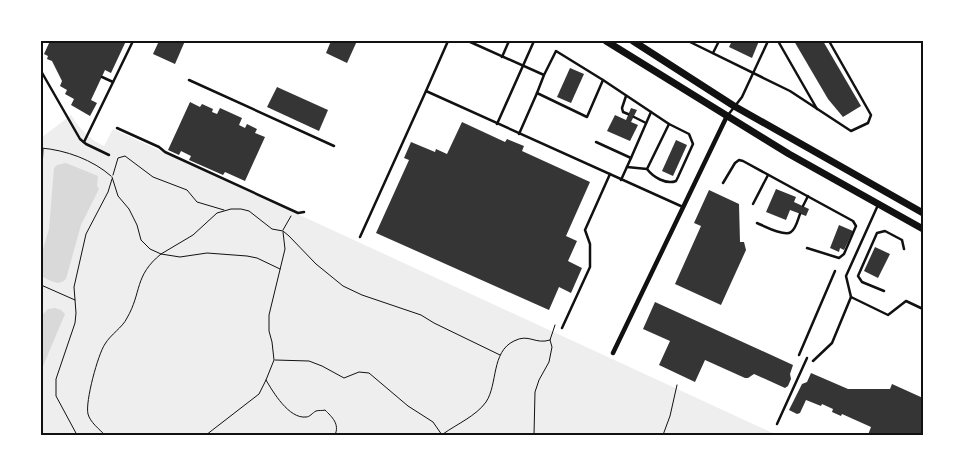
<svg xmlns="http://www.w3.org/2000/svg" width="964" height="476" viewBox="0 0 964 476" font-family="'PT Sans Narrow',sans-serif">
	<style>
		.green { fill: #eee }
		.water { fill: #d9d9d9 }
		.building { fill: #353535 }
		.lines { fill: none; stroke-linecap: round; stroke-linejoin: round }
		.path { stroke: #111; stroke-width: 1 }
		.service { stroke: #111; stroke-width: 2.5 }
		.minor { stroke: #111; stroke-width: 4.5 }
		.primary { stroke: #111; stroke-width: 7 }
		.neatline { fill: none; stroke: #111; stroke-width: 2 }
	</style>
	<rect width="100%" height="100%" fill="#fff"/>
	<path class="green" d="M71,115C80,129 89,139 104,146L113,129L777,435H41V138Z"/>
	<g class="water">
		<path d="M66,163L98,176L97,186L99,189L81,225L66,279C58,287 50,280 41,276V256L49,229L54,168L57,165Z"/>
		<path d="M55,308L61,310L65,314L41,371V316L48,309Z"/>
	</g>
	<g class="building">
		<path d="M50,41H126L111,73L105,70L91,100L97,103L90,116L71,105L74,99L65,94L67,90L60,86L62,81L52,61L47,59L48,56L44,54Z"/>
		<path d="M159,41H185L175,64L153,54Z"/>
		<path d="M331,41H357L347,63L326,53Z"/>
		<path d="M732,41H759L752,58L729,47Z"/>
		<path d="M794,41H823L861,106L843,117L828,99Z"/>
		<path d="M570,68L584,74L571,103L557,97Z"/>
		<path d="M277,87L328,110L319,131L267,107Z"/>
		<path d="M190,102L200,107L202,104L213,109L212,112L217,114L220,108L242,118L239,125L245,128L247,124L257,129L255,133L265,137L245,181L225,172L223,175L189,160L191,156L181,151L179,155L168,150Z"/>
		<path d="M631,108L637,110L631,122L638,125L630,141L607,131L615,115L626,120Z"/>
		<path d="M462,122L505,142L507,139L524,146L522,151L590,182L566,236L577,241L568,261L582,268L571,293L559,287L549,310L376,233L409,160L404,158L411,142L435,152L436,149L447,154Z"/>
		<path d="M676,140L687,145L673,176L662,171Z"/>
		<path d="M776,189L796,197L794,202L809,209L806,216L790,210L786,220L766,212Z"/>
		<path d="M709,190L739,204L740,242H744L746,250L721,305L675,284L701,226L694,223Z"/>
		<path d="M839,225L853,231L844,250L840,248L839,252L830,248Z"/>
		<path d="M875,247L890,254L878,278L864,271Z"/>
		<path d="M655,302L793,365L790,374L791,379L788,386L785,388L754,374L748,378H745L705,360L695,382L659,365L670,341L643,329Z"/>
		<path d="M811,373L848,389H890L892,384L923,398V435H868L871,427L842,414L841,416L832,412L833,409L822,404L821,406L806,400L800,413L797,414L789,410L802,384L807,382Z"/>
	</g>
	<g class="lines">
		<g class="path">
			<path d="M41,148C66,150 93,160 111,176"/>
			<path d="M113,175L118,158L125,156L153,177L187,190L197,202L224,210"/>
			<path d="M112,177L118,196L129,209L137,225L141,240L150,249L161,254L193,235L217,213L231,209H241L249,211L272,229L283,231L289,236L316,264L343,286L362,295L421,315L434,323L500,355"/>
			<path d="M41,190L43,149"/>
			<path d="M283,230L291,216"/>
			<path d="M41,285L75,300"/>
			<path d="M275,360L309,361L322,366L344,378L359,372L369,373L408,406L433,422L442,435"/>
			<path d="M266,380C273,392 289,419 306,417C310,417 312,413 316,411C319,410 322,411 325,410C332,417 340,424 335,435"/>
			<path d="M443,434C457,424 476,416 486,402C498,384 491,352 514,341C529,333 535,345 550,340"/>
			<path d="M77,435L56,396V379L75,323L76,313L74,287L86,234L108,192L112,179"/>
			<path d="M105,435C99,429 90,422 88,414C85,402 98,354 105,344C111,334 122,328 127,318C142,292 134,276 161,254L180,257L207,253L247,256L257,258L280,269"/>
			<path d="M206,435L259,394L266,380L274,360L272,342L269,331V315L285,249L283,232"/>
			<path d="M534,435L535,392L539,380L549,362L552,347L550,340L555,325"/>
			<path d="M663,435L670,416L677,385"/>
		</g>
		<g class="service">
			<path d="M468,41L544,75L537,93L587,117L603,80L556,51L544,75"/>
			<path d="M688,41L790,91L851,131L868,123L871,115L829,41"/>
			<path d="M778,41L817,109"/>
			<path d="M713,53L719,41"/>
			<path d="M502,57L509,41"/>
			<path d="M41,71L80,139L86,144L109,155"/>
			<path d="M102,77L113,82"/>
			<path d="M189,80L334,146"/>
			<path d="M603,80L669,124L647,169L627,167"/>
			<path d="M426,91L448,41"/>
			<path d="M626,96L622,108L623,112L628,114"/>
			<path d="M728,115L742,97L768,41"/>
			<path d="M634,117L646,123"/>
			<path d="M497,124L534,41"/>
			<path d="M117,128L159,147L165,152L298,213L304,212"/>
			<path d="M519,134L537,93"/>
			<path d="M84,142L133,41"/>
			<path d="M596,142L631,158L621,180"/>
			<path d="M631,158L651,112"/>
			<path d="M647,169C653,177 666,185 676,181L678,177L693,144L689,134L669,124"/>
			<path d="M723,183L735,163L739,160L743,161L853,221L856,226L844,254L839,258L807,248"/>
			<path d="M753,204L768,175"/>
			<path d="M803,206L808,196"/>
			<path d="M757,223C764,226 785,237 791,232C796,229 798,219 800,214"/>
			<path d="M360,237L426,91L683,207"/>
			<path d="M884,291L862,282L858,276L877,233L885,231L902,240L904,249"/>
			<path d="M851,297L888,315L906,301L923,309"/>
			<path d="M562,328L590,267V244L585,230L610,174"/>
			<path d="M799,355L835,271"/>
			<path d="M813,361L832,343L851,297L846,276L878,205"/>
			<path d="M777,424L807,358"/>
		</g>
		<path class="minor" d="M613,353L727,116"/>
		<g class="primary">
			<path d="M606,41L789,154L923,229"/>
			<path d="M633,41L734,106L923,213"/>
		</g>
	</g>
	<rect width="964" height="476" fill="none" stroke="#ffffff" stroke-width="85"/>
	<rect x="42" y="42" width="880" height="392" class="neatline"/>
</svg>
